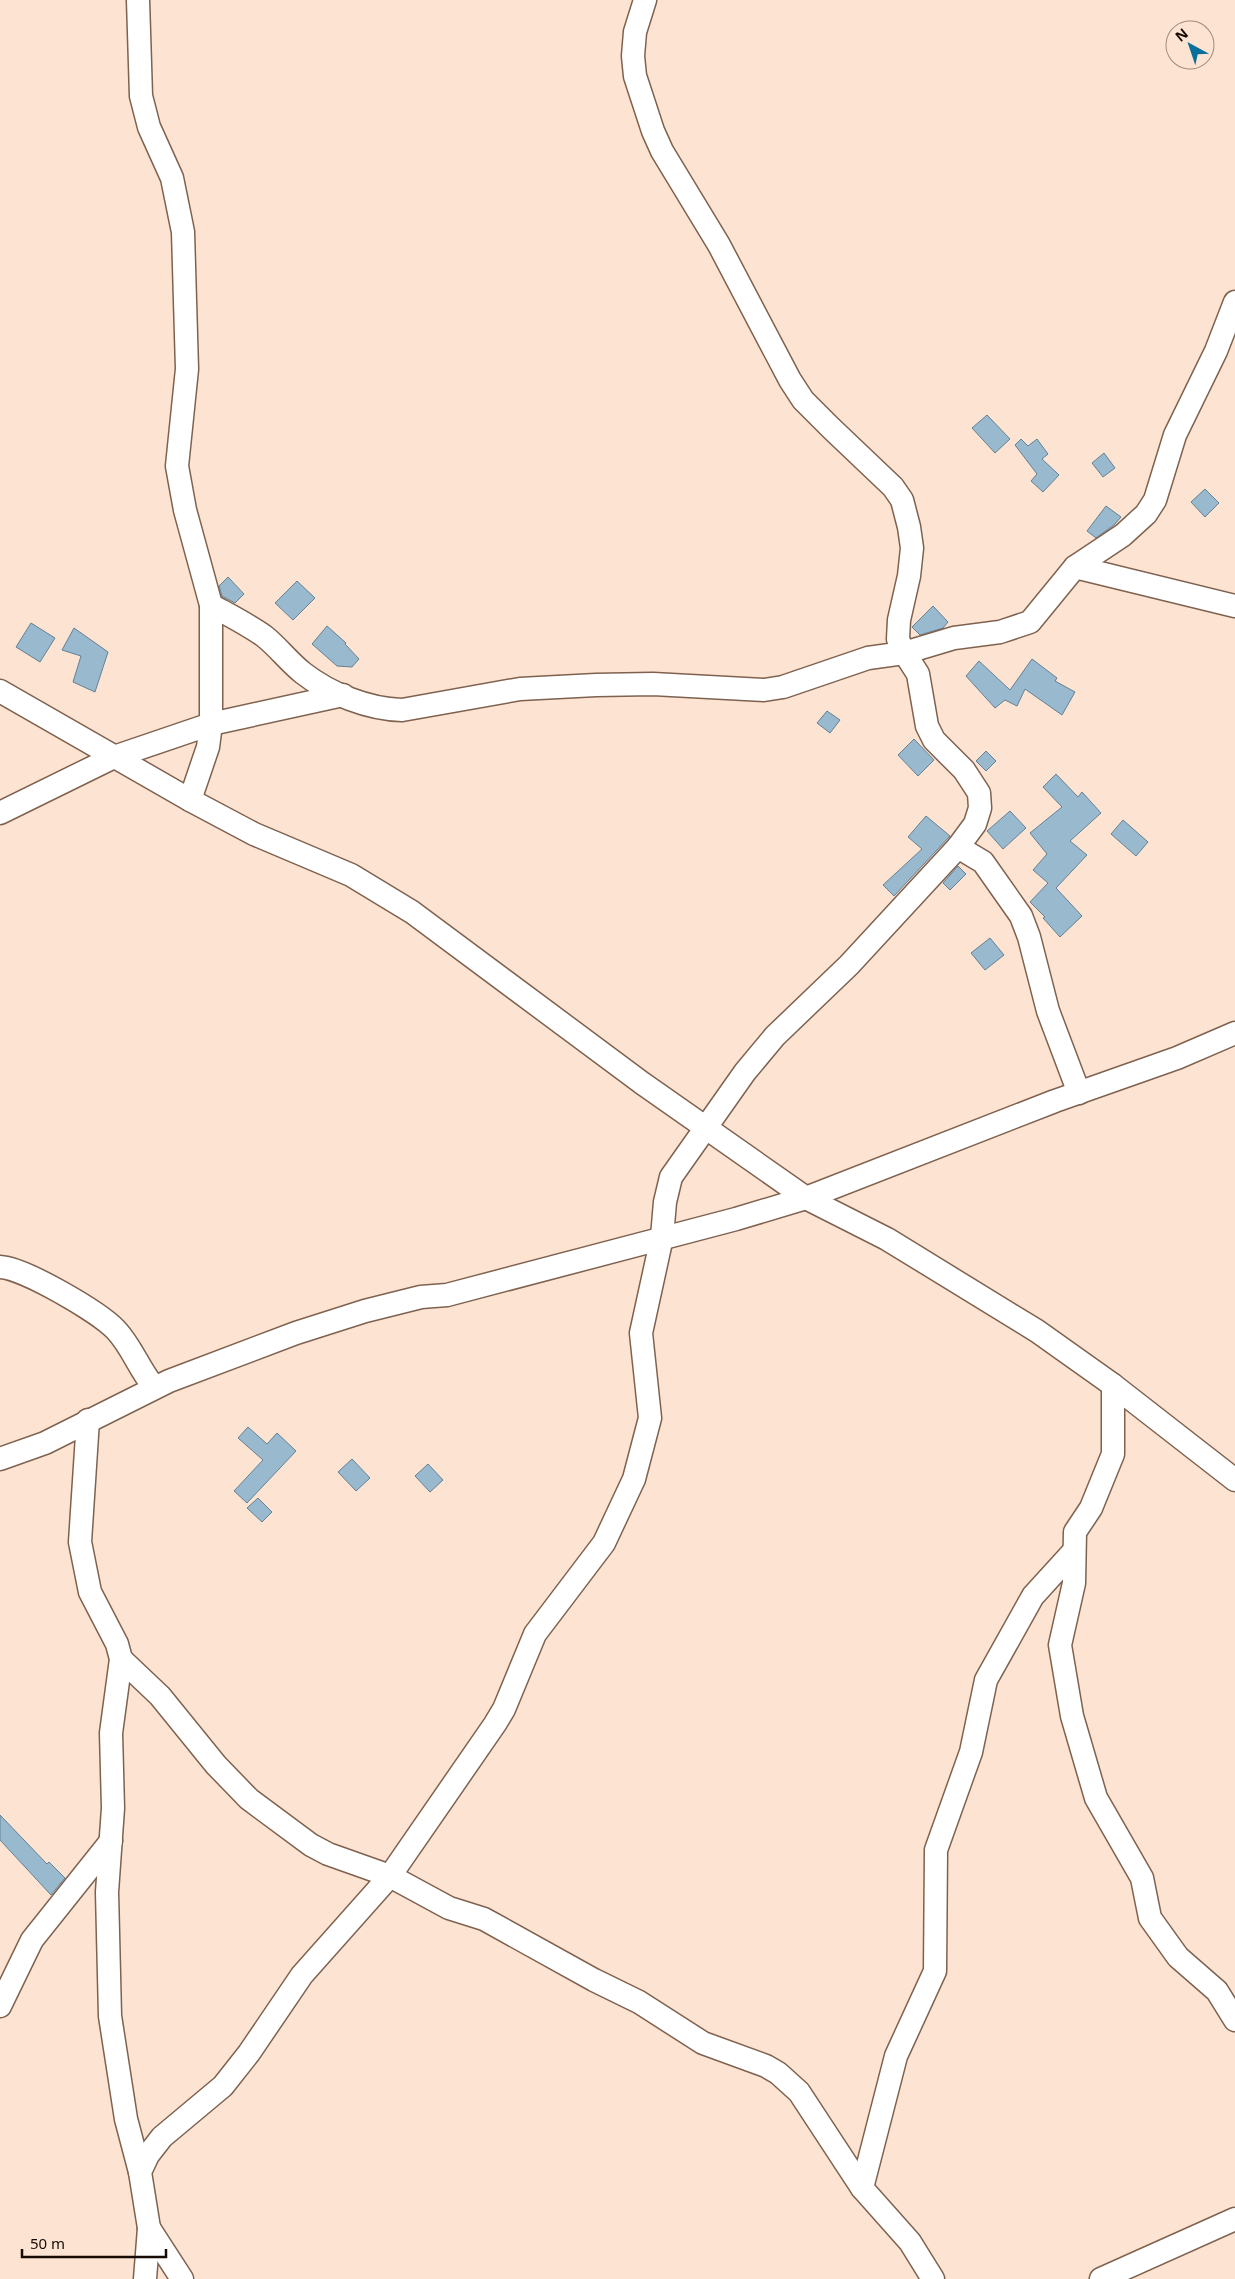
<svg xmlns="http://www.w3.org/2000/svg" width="1235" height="2279" viewBox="0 0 1235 2279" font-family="'Noto Sans',sans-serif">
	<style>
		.building { fill: #99b9ce; stroke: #628194 }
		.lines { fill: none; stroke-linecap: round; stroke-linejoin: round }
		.minor-casing { stroke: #7e624f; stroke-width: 25 }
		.minor { stroke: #fff; stroke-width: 22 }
	</style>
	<rect width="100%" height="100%" fill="#fde3d2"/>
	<g class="building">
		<path d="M987,415L1010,439L995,453L972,428Z"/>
		<path d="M1021,439L1028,446L1037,439L1048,454L1042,459L1059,475L1043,492L1031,481L1037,474L1015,445Z"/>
		<path d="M1104,453L1115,468L1103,477L1092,463Z"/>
		<path d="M1205,489L1219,503L1205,517L1191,502Z"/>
		<path d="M1106,506L1121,517L1114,525L1096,538L1087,531Z"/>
		<path d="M228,577L244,594L235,603L222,596L219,586Z"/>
		<path d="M297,581L315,598L293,620L275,603Z"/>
		<path d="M933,606L948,622L943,628L920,635L912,627Z"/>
		<path d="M31,623L55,638L40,662L16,647Z"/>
		<path d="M327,626L346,643L345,644L359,659L352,667L337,666L312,644Z"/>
		<path d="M74,628L108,652L95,692L73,682L81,656L62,650Z"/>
		<path d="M1032,659L1057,678L1055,681L1075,692L1062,715L1025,689L1017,706L1005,700L995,708L966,676L979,661L1010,690Z"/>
		<path d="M827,711L840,720L830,733L817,723Z"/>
		<path d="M914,739L934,760L918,776L898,755Z"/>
		<path d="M986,751L996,761L986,771L976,761Z"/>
		<path d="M1056,774L1078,797L1082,792L1101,813L1070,841L1087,855L1056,888L1082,916L1060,937L1043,918L1045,917L1030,902L1048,883L1033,870L1047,854L1030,833L1062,807L1043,787Z"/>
		<path d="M1010,811L1026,828L1003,849L987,831Z"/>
		<path d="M926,816L950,836L894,896L883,885L922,849L908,837Z"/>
		<path d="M1123,820L1148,842L1136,856L1111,834Z"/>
		<path d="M958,866L966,874L950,890L943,883Z"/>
		<path d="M990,938L1004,955L985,970L971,953Z"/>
		<path d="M248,1427L267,1444L277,1433L296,1451L247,1503L234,1491L263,1460L238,1438Z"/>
		<path d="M352,1459L370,1478L356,1491L338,1472Z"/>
		<path d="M428,1464L443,1480L430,1492L415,1476Z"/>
		<path d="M258,1498L272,1512L262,1522L247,1508Z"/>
		<path d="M0,1815L47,1864L49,1862L65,1878L51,1895L0,1840Z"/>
	</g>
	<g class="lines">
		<defs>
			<g id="minor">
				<path d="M138,0L141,96L149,127L172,178L183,232L187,369L177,466L185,510L211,605V724L208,747L190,800"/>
				<path d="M1075,567L1235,606"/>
				<path d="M211,605C229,615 247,624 264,636C278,647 289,662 303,673C330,694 368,709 402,710L520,689L596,685L653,684L764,690L783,687L868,658L904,653L954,638L1000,632L1030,622L1075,567L1123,535L1146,514L1155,500L1175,435L1216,351L1235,302"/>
				<path d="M0,691L190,800L254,834L351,875L412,912L642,1083L806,1198L887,1239L1037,1331L1113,1385L1235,1480"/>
				<path d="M0,813L114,757L211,724L343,695"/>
				<path d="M958,847L983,862L1021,916L1029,937L1048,1011L1079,1093"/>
				<path d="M0,1267C24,1268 99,1312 116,1330C132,1347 139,1369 154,1387"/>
				<path d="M1113,1385V1454L1091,1508L1075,1532L1074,1583L1060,1645L1072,1716L1096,1798L1142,1878L1150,1918L1178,1957L1217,1991L1235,2020"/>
				<path d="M88,1420L80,1542L90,1592L117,1644L121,1659L111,1733L113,1808L107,1892L110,2016L126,2119L140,2172"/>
				<path d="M0,1459L45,1443L169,1381L296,1333L365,1311L421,1297L447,1295L736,1219L806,1198L1055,1101L1177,1058L1235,1033"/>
				<path d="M121,1659L160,1696L216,1765L249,1799L311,1845L328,1854L390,1876L449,1908L484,1919L594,1980L639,2002L703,2043L766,2066L778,2073L799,2092L862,2188L910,2242L933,2279"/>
				<path d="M0,2006L32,1940L111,1841"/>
				<path d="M862,2188L896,2056L935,1971L936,1850L971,1752L986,1680L1033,1596L1074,1551"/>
				<path d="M149,2228L182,2279"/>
				<path d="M145,2279L149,2228L140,2172L148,2155L162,2137L223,2086L249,2053L302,1975L390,1876L495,1724L504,1709L535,1634L604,1543L634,1479L650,1418L641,1333L662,1237L665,1202L671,1177L745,1072L775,1036L849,965L958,847L975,824L980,808L979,793L964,770L934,740L927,726L918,674L902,649L898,639L899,620L909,576L912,548L909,527L902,500L893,487L831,428L803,400L790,380L719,245L662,151L653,131L635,76L633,56L635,32L645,0"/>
				<path d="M1101,2279L1235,2219"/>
			</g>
		</defs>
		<use href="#minor" class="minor-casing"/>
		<use href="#minor" class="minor"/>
	</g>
	<g transform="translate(1190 45) rotate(320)"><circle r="24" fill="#fde3d2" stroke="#a18d80"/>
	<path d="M0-4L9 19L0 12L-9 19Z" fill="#076f9c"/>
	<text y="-8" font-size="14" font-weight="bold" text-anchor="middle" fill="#160c05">N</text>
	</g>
	<path d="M22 2249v8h144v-8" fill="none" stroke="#160c05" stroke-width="2.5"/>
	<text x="30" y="2249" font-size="15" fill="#160c05" stroke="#fde3d2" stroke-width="4" paint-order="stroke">50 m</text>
</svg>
